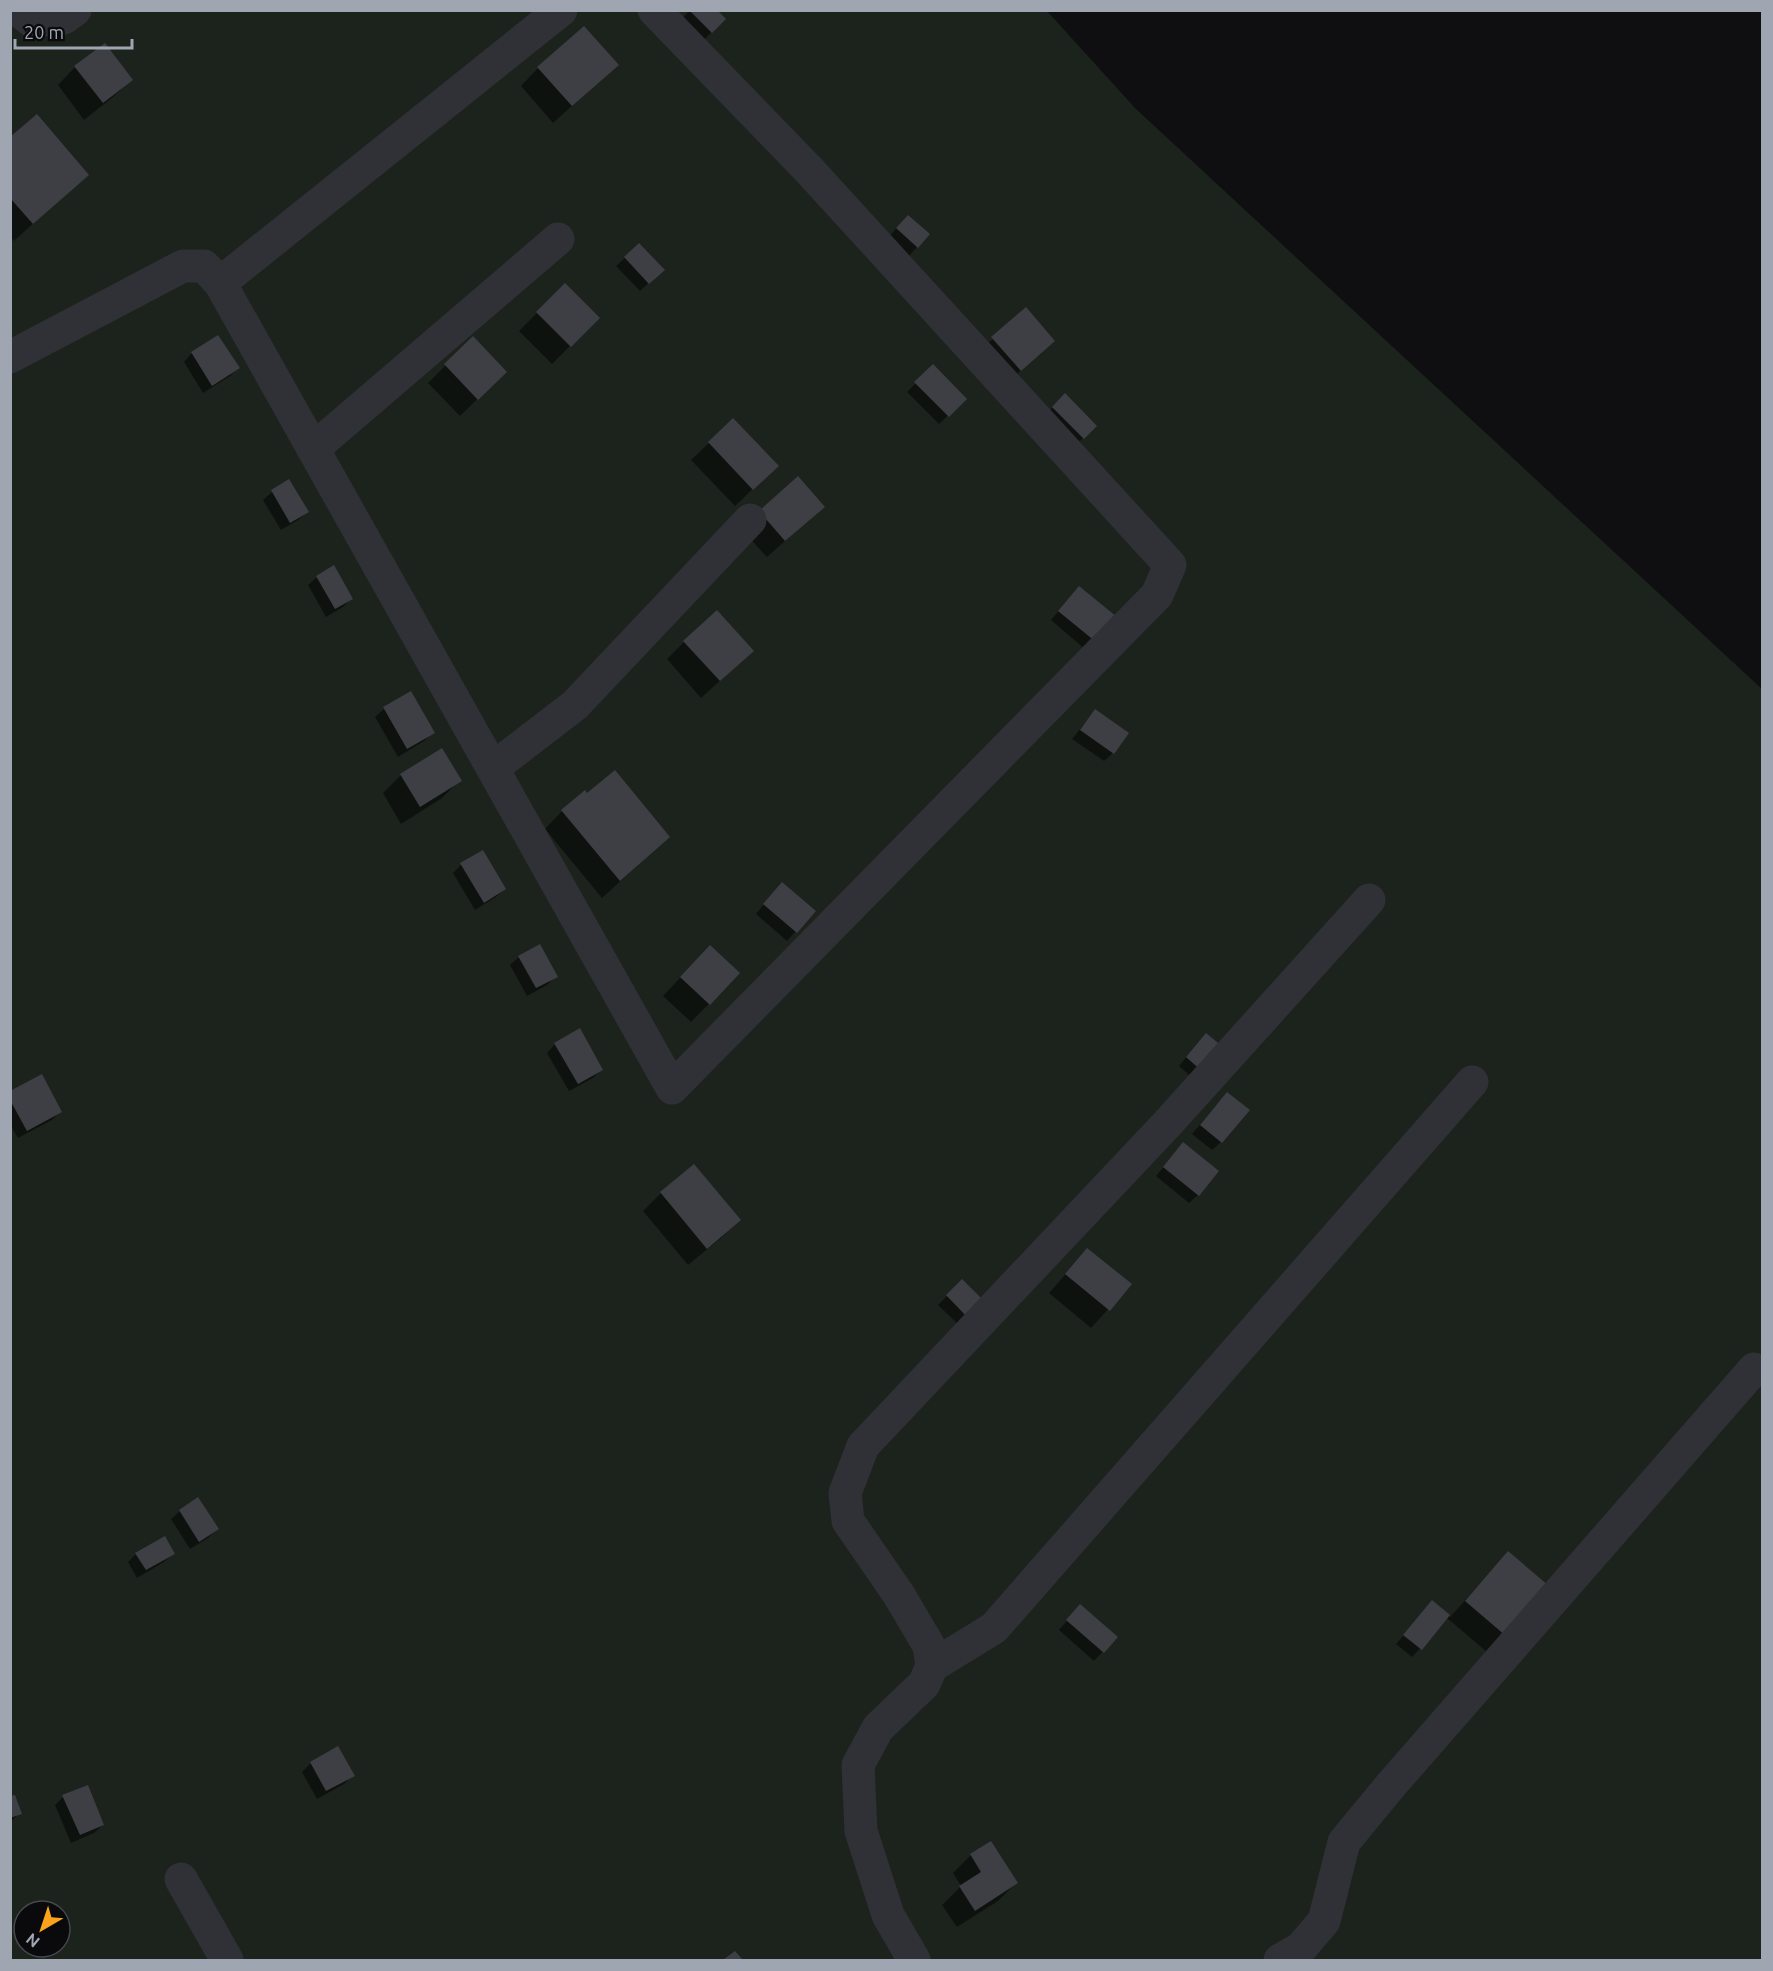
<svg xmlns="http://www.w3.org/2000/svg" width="1773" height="1971" viewBox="0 0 1773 1971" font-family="Ubuntu,sans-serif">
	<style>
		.green { fill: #1b231c; fill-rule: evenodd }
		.shadow { fill: #0007 }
		.building { fill: #3e3f44 }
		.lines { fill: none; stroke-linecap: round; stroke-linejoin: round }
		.minor { stroke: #303136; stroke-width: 33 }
	</style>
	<rect width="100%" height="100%" fill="#0f0f11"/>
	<path class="green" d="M11,11H1047L1136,109L1762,689V1960H11ZM24,1911H60V1947H24Z"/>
	<g class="shadow">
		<path d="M690,10L724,19L703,41L681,20Z"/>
		<path d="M617,65L553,123L521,86L538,68Z"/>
		<path d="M75,67L131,80L113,97L84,120L58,85Z"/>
		<path d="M10,139L87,175L14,241L10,236Z"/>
		<path d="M899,225L917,247L909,256L888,238Z"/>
		<path d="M639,245L654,278L640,291L616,266Z"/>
		<path d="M565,285L598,318L552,364L519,331Z"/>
		<path d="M1026,309L1053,341L1002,388L974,356Z"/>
		<path d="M473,338L505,372L460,416L428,383Z"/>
		<path d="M192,353L238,368L230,376L203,393L184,362Z"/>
		<path d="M933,366L965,399L939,424L907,392Z"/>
		<path d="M1065,395L1095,426L1075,446L1044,416Z"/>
		<path d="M709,443L759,483L735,506L691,460Z"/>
		<path d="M288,481L307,512L298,520L281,530L263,500L272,492Z"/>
		<path d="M823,507L767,557L742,530L760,512Z"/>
		<path d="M317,577L351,599L343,607L326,617L308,585Z"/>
		<path d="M1071,596L1115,618L1086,650L1051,620Z"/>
		<path d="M684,642L734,668L701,698L667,659Z"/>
		<path d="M410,693L433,732L424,741L398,757L375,717L384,709Z"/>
		<path d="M1095,711L1113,753L1104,761L1072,739Z"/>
		<path d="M401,775L460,780L442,798L401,824L383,793Z"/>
		<path d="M562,811L650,854L602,898L545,829Z"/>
		<path d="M461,865L504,889L496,897L475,910L453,873Z"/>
		<path d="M774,892L814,911L787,941L756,914Z"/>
		<path d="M519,957L556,976L547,985L527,996L510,965Z"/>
		<path d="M692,965L709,1004L691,1022L663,996Z"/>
		<path d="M555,1044L601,1070L593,1078L569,1091L547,1053Z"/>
		<path d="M1197,1044L1221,1047L1194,1079L1179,1066Z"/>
		<path d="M10,1093L60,1111L52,1120L18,1138L10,1124Z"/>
		<path d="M1219,1102L1221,1142L1212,1150L1192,1134Z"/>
		<path d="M1183,1144L1198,1195L1189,1203L1156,1176Z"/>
		<path d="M694,1166L739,1220L721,1238L688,1265L643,1211L661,1193Z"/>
		<path d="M1087,1250L1130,1285L1091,1328L1049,1293Z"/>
		<path d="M962,1281L983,1302L960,1326L938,1305Z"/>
		<path d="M180,1511L217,1529L208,1538L190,1549L171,1519Z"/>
		<path d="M1508,1553L1547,1586L1487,1652L1447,1618L1412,1657L1396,1644L1432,1602L1450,1617Z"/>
		<path d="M136,1554H173L164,1562L137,1578L128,1562Z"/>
		<path d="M1072,1615L1116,1637L1094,1661L1059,1630Z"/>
		<path d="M338,1748L353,1775L344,1784L317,1799L302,1772L311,1763Z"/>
		<path d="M63,1797L103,1825L94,1833L71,1843L55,1805Z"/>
		<path d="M10,1798L20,1813L10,1822Z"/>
		<path d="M991,1843L1016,1883L998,1901L957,1927L942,1905L961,1886L953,1873L971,1855Z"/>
	</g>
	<g class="building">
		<path d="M689,10H717L726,19L712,33Z"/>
		<path d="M584,26L619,65L572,106L537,67Z"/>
		<path d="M105,43L133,80L103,103L74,66Z"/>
		<path d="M37,114L89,175L33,224L10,198V137Z"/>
		<path d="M908,215L930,234L918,248L896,228Z"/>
		<path d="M639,243L665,270L649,284L624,257Z"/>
		<path d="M565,283L600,318L571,347L536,312Z"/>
		<path d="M1026,307L1055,341L1021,371L991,337Z"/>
		<path d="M218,335L240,368L212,386L191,352Z"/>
		<path d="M473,336L507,372L478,400L444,364Z"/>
		<path d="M933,364L967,399L949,417L914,382Z"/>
		<path d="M1065,393L1097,426L1084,439L1052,407Z"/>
		<path d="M733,418L779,466L753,490L708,442Z"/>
		<path d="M798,476L825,507L785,541L759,511Z"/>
		<path d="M289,479L309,512L290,523L271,490Z"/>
		<path d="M334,565L353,599L335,609L316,576Z"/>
		<path d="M1079,586L1117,617L1096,642L1058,611Z"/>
		<path d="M717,610L754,651L720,681L683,641Z"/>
		<path d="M411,691L435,733L407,749L383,707Z"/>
		<path d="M1095,709L1129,733L1114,754L1080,730Z"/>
		<path d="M442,748L462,781L420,807L400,774Z"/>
		<path d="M615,770L670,837L620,881L561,810L585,790L587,793Z"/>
		<path d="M483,850L506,889L484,903L460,863Z"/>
		<path d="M782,882L816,911L797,933L763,904Z"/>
		<path d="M540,944L558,977L536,988L518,956Z"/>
		<path d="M710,945L740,973L710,1005L680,977Z"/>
		<path d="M580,1028L603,1070L578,1084L554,1043Z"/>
		<path d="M1206,1033L1223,1047L1203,1072L1186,1057Z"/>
		<path d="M42,1074L62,1112L27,1131L10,1100V1091Z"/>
		<path d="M1227,1092L1250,1110L1222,1143L1200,1125Z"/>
		<path d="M1183,1142L1219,1171L1199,1196L1163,1167Z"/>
		<path d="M694,1164L741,1220L707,1249L660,1192Z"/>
		<path d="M1087,1248L1132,1284L1110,1311L1065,1274Z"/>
		<path d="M962,1279L985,1302L969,1319L946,1295Z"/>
		<path d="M198,1497L219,1529L199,1542L179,1510Z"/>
		<path d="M165,1536L175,1554L146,1570L135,1553Z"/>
		<path d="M1508,1551L1549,1586L1506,1636L1465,1601Z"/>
		<path d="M1432,1600L1450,1615L1422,1650L1403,1635Z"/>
		<path d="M1080,1604L1118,1637L1104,1653L1066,1620Z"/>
		<path d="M338,1746L355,1776L326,1791L310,1762Z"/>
		<path d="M88,1785L104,1825L80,1835L62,1795Z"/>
		<path d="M15,1795L22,1814L10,1818V1796Z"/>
		<path d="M991,1841L1018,1883L975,1911L959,1886L981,1872L970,1854Z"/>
		<path d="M735,1951L743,1960H723Z"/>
	</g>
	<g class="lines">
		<g class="minor">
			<path d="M18,10L32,21L64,18L75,10"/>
			<path d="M220,283L561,10"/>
			<path d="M10,357L183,266H204L220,283L672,1088L1157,595L1170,565L809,170L654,10"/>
			<path d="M313,449L558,239"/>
			<path d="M493,768L575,705L750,520"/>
			<path d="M932,1666L994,1628L1472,1082"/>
			<path d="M181,1879L227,1960"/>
			<path d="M914,1960L888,1915L861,1831L858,1765L878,1728L924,1684L932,1666L929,1646L899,1595L848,1521L845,1493L863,1446L1167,1124L1369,900"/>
			<path d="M1280,1960L1301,1948L1324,1921L1344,1842L1391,1785L1754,1369"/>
		</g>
	</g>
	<rect width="1773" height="1971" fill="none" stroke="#9fa6b2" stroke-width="24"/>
	<g transform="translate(42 1929) rotate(219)"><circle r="28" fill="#0a0a0c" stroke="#46484e" stroke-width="1.5"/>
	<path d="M0-4.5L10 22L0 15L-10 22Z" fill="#fba31c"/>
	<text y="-9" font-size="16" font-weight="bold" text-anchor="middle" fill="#9fa6b2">N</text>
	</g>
	<path d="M15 39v9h117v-9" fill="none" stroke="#9fa6b2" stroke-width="3"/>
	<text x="24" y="39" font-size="18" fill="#9fa6b2" stroke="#0a0a0c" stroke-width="4.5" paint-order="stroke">20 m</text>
</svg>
